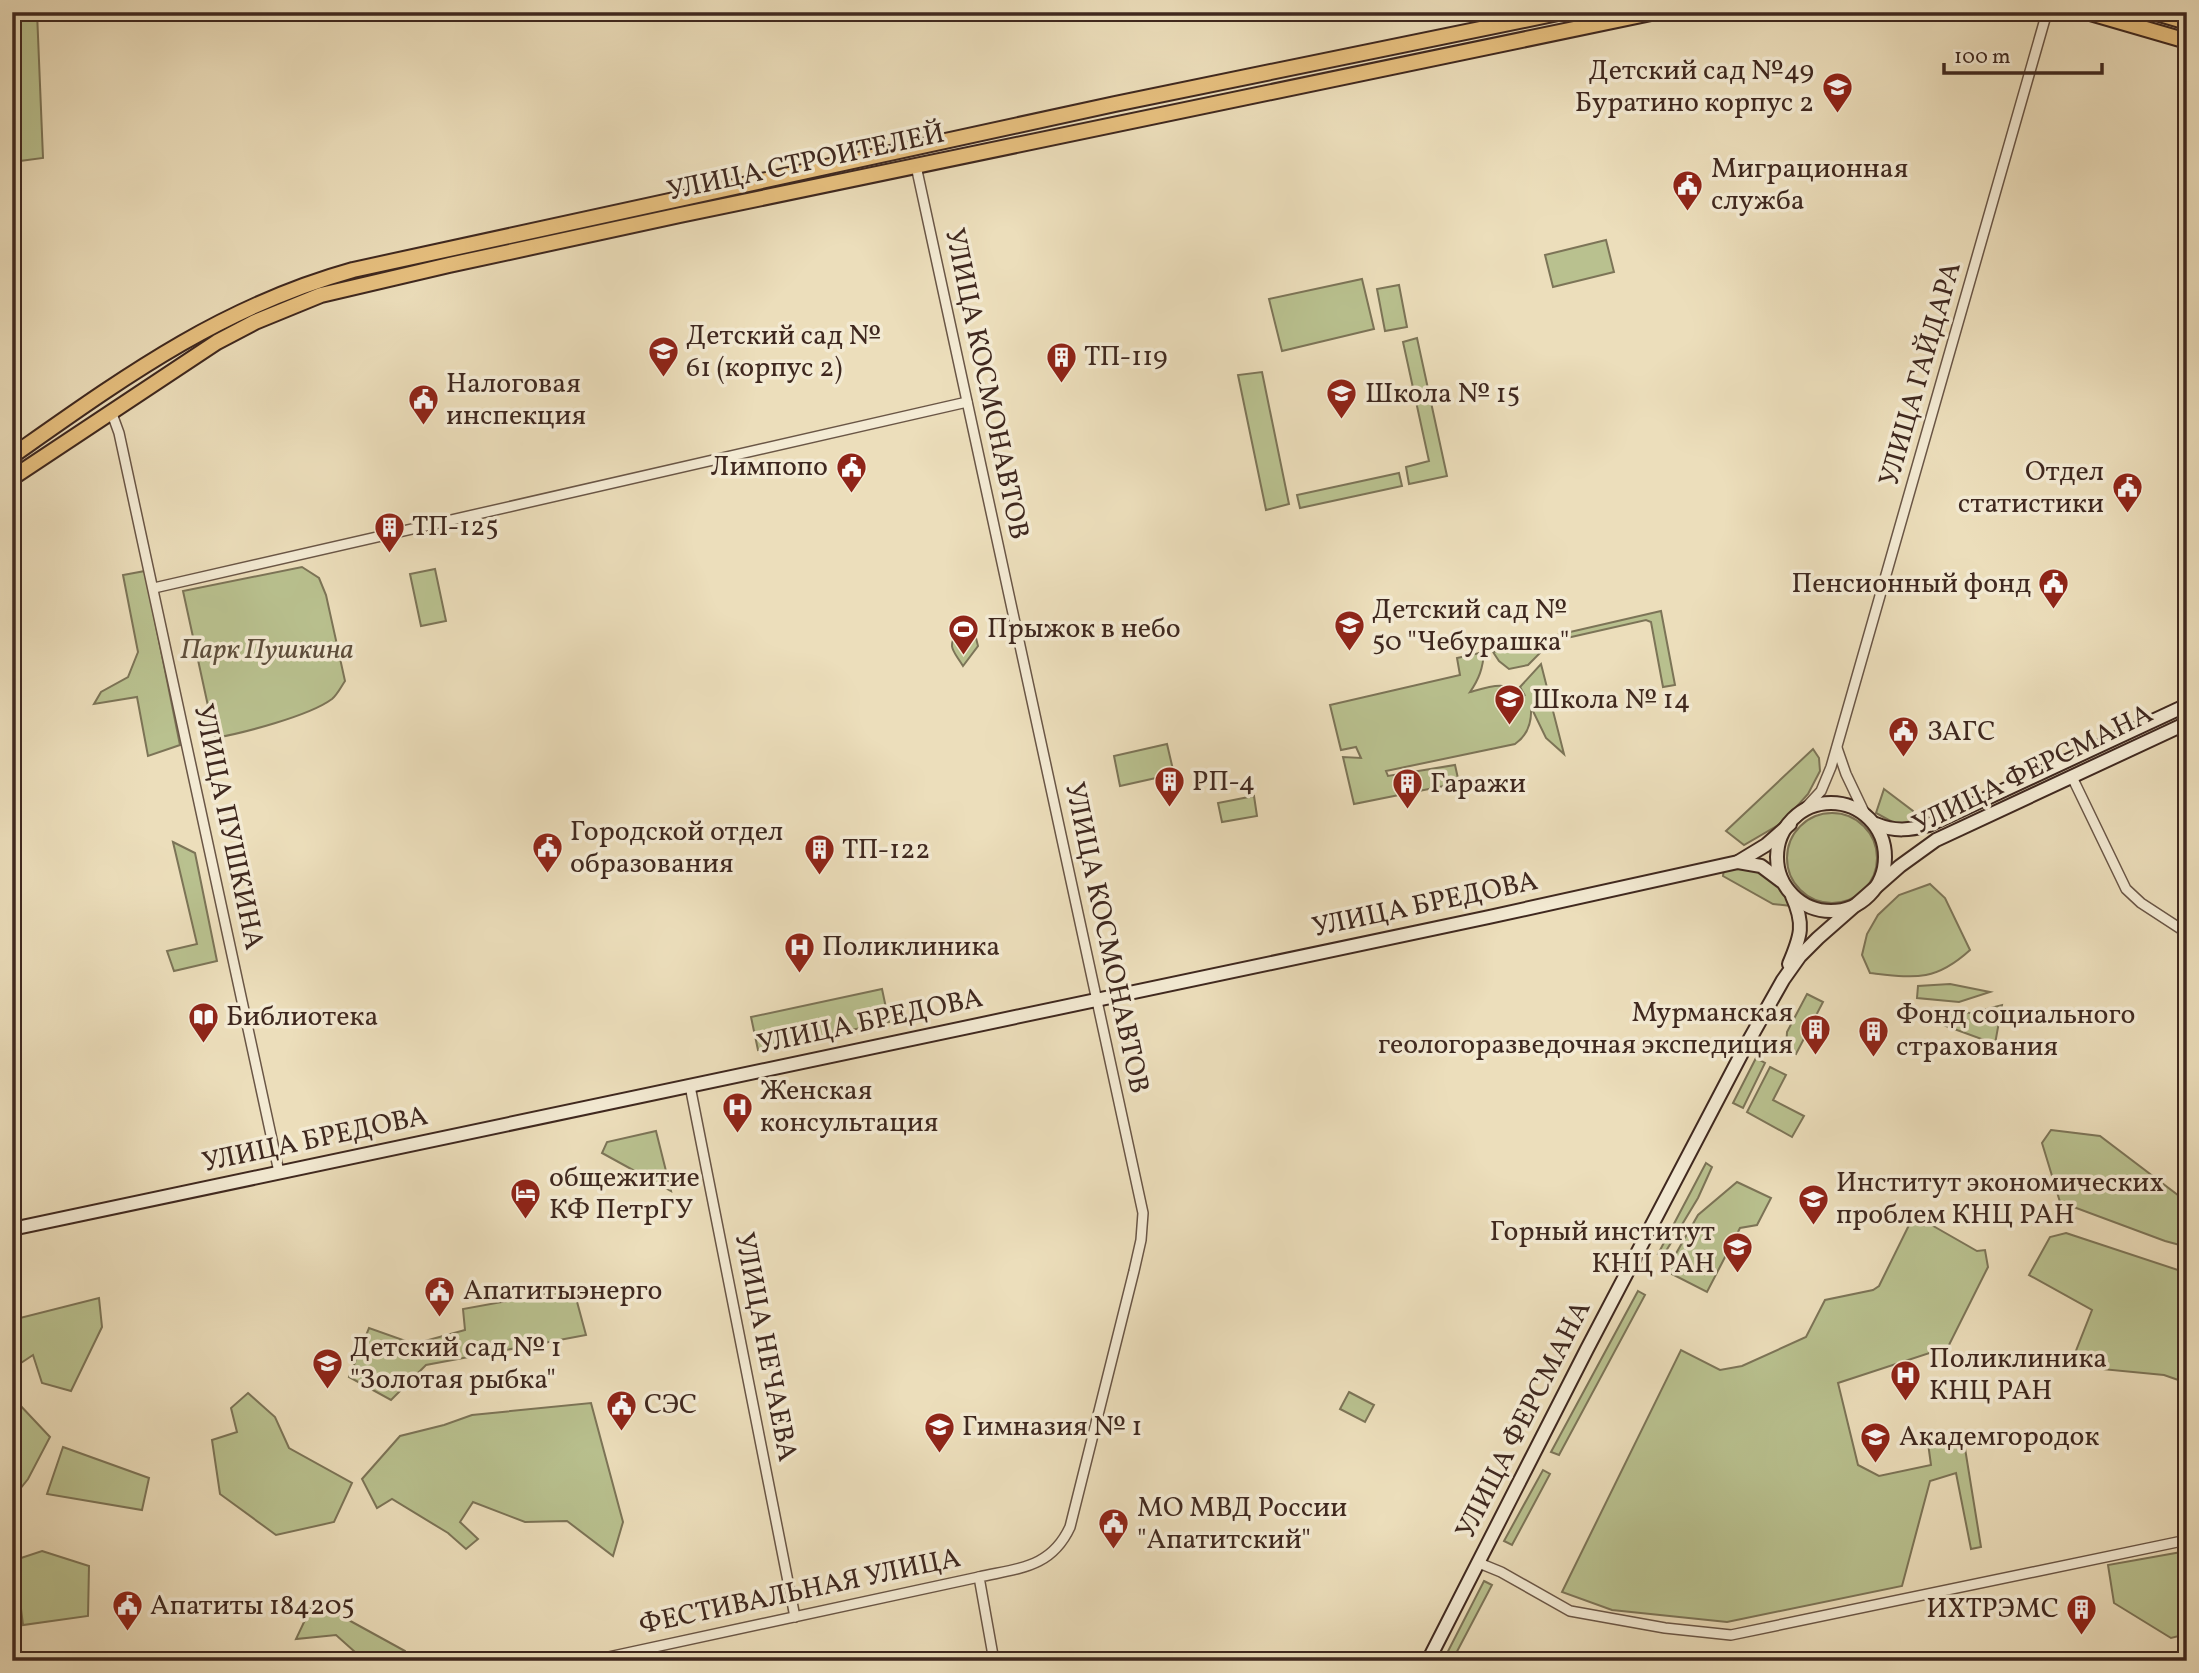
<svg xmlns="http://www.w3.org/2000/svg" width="2199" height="1673" viewBox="0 0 2199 1673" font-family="Vollkorn,serif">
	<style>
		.green { fill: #b9c18f; stroke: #7c7457; stroke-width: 2 }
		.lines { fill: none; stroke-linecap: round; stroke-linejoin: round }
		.street-casing { stroke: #6a5646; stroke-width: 12 }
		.secondary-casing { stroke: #3f281f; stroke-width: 16 }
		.primary-casing { stroke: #3f281f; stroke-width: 18 }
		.street { stroke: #f3ead3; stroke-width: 9 }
		.secondary { stroke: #f3ead3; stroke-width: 12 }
		.primary { stroke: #e6bf7e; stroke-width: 14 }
		.labels { text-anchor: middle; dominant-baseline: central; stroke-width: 7; stroke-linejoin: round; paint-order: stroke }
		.poi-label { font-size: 28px; fill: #3f281f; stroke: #f3ead3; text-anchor: start }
		.street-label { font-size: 28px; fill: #3f281f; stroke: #f3ead3 }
		.park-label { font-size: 28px; font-style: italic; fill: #5e4e3b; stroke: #f3ead3 }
	</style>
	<rect width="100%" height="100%" fill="#ecdebb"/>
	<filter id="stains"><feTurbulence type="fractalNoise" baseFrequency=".00286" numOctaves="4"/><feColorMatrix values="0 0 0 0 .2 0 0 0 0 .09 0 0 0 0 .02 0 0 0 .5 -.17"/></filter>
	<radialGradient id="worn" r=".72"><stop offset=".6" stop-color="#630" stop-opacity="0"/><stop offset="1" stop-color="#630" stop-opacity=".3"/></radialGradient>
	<g class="green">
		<path d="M12,12H37L43,158L12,162Z"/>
		<path d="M1606,240L1614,272L1553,287L1545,255Z"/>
		<path d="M1362,279L1374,329L1282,351L1269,299Z"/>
		<path d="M1399,285L1407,327L1385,331L1377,289Z"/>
		<path d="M1417,338L1447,476L1409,484L1406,467L1429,461L1403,342Z"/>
		<path d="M1262,372L1289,504L1266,510L1238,375Z"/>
		<path d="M1399,473L1402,486L1300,508L1297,495Z"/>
		<path d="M302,567L319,578L326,595L345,681C341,687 337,695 332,699C309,716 243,733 215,738L183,591Z"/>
		<path d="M435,569L446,621L421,626L410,574Z"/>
		<path d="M145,571L180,745L148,756L137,697L94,704L101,692L128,677L138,652L123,575Z"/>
		<path d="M1661,611L1675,685L1663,687L1651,622L1646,620L1558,640L1557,635Z"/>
		<path d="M969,630L975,634L978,646L963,666C954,651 946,647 958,632Z"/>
		<path d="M1538,642L1540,653L1528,665L1509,669L1499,661L1493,652Z"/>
		<path d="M1484,652C1483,668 1479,679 1470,692C1491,686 1507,680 1525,696L1520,687L1541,664L1564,754L1546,738L1531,707C1532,723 1528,735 1515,744L1386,771L1388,776L1455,765L1459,783L1354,804L1343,757L1361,758L1356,747L1341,750L1330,705L1460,675L1457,658Z"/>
		<path d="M1167,744L1174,774L1120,786L1114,756Z"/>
		<path d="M1813,749L1819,758L1820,771L1808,794L1782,823L1744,845L1726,831Z"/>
		<path d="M1884,789L1913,811L1919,823L1896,824L1876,813Z"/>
		<path d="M1254,796L1257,816L1222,822L1218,803Z"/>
		<circle cx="1832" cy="858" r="45"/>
		<path d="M173,842L195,853L217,961L174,971L167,951L197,944Z"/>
		<path d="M1742,868C1765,871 1781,886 1792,906L1773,904L1723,876L1724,869Z"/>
		<path d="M1930,884L1945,898L1970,950C1935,982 1915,978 1870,973L1862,955L1867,934L1878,915L1899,895Z"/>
		<path d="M1950,984L1990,992L1959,1002L1917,998L1918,986Z"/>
		<path d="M882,989L889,1022L758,1050L751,1017Z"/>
		<path d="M1807,994L1823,1002L1796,1054L1786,1049L1787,1032Z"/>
		<path d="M2002,1005L1995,1044L1946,1026L1911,1010L1971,1013Z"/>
		<path d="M1756,1058L1765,1063L1743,1108L1733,1103Z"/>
		<path d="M1770,1067L1786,1075L1773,1100L1804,1116L1792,1137L1747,1112Z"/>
		<path d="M2051,1130L2100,1136L2187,1202V1247L2165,1241L2060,1202L2042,1143Z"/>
		<path d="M656,1131L671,1191L602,1153L607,1142Z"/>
		<path d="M1706,1163L1712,1167L1698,1198L1663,1256L1658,1254Z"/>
		<path d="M1737,1182L1771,1198L1757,1225L1740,1228L1707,1292L1666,1271L1698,1215Z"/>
		<path d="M1914,1215L1977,1251L1985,1250L1988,1267L1948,1347L1838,1383L1858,1465L1879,1476L1931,1465L1928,1443L1963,1436L1981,1547L1971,1549L1956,1473L1930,1481L1902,1586L1727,1622L1612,1610L1562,1592L1681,1350L1720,1370L1742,1366L1806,1337L1825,1300L1873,1290L1879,1286Z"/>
		<path d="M2066,1233L2187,1273V1383L2164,1375L2070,1366L2092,1310L2029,1275L2050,1237Z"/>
		<path d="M1638,1291L1645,1295L1559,1455L1551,1452Z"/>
		<path d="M556,1292L576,1298L586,1335L426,1365L391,1400L349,1377L369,1328L414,1344L465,1330L463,1309Z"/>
		<path d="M99,1298L102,1327L71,1391L42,1383L33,1355L12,1369V1320Z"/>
		<path d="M1349,1392L1374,1405L1365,1422L1340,1409Z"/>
		<path d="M248,1393L275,1417L289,1448L352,1483L334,1522L276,1535L220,1494L212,1440L237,1432L231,1408Z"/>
		<path d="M18,1403L50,1437L28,1479L12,1499V1407Z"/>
		<path d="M591,1403L623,1522L613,1556L567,1521L525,1522L473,1502L460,1522L478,1539L466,1549L448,1533L392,1499L377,1508L362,1479L400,1436L444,1425L472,1415Z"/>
		<path d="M63,1447L149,1478L142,1510L47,1494Z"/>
		<path d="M1543,1470L1550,1474L1512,1545L1504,1541Z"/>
		<path d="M42,1551L89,1566L88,1616L23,1625L15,1560Z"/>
		<path d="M2187,1551V1634L2171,1638L2114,1603L2108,1565Z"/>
		<path d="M1484,1581L1492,1585L1452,1661H1443Z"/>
		<path d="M314,1601L405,1651L408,1661H357L355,1652L336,1635L296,1639Z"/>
	</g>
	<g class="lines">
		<defs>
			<g id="street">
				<path d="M916,166L1143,1213L1141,1240L1134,1271L1070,1527C1051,1568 1019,1568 979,1577L994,1661"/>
				<path d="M111,411L119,433L279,1172"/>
				<path d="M154,588L967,402"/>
				<path d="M1837,748L1846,774L1865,814"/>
				<path d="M2072,777L2126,889L2141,903L2187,933"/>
				<path d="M1796,818L1821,791L1831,767L2047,12"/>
				<path d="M690,1086L795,1617"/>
				<path d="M1479,1563L1501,1572L1570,1611L1665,1628L1731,1635L2187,1540"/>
				<path d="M590,1661L979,1577"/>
			</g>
			<g id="secondary">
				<circle cx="1831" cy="857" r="54"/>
				<path d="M1876,824C1895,832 1910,830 1929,825L2187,705"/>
				<path d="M1738,862L1761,866L1781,881"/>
				<path d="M1789,964C1801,936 1805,924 1792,896"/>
				<path d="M12,1229L1489,917L1738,862L1766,845L1790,824"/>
				<path d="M1428,1661L1587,1349L1743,1051L1783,980L1800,956L1818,938L1900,866L1936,840L2187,723"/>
			</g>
			<g id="primary">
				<path d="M2087,12L2187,41"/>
				<path d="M2153,12L2187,22"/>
				<path d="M12,456C123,378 220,307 353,270L1115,104L1563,12"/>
				<path d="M12,478L217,342L255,322L321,295L449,265L680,215L1656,12"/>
			</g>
		</defs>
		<use href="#street" class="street-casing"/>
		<use href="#secondary" class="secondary-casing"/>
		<use href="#primary" class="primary-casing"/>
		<use href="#street" class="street"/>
		<use href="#secondary" class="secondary"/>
		<use href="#primary" class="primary"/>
	</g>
	<defs>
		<symbol id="school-pin" viewBox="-11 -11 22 30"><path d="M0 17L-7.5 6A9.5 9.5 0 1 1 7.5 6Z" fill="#8f2418" stroke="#f3ead3"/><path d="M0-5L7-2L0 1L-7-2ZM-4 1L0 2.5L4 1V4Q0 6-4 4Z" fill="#fff"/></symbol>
		<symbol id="civic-pin" viewBox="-11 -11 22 30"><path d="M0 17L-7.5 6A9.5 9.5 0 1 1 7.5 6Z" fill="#8f2418" stroke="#f3ead3"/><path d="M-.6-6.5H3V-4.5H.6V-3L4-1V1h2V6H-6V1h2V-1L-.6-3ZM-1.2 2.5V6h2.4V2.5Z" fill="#fff"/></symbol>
		<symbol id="building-pin" viewBox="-11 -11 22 30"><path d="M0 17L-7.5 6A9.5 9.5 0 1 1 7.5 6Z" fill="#8f2418" stroke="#f3ead3"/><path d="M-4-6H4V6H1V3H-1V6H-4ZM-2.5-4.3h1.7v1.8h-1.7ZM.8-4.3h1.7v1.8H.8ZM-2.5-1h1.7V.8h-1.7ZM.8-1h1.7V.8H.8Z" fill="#fff"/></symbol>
		<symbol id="stadium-pin" viewBox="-11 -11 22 30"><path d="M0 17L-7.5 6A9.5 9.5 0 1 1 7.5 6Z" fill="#8f2418" stroke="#f3ead3"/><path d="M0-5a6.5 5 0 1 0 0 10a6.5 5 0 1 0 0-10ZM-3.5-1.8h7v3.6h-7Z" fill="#fff"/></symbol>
		<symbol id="hospital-pin" viewBox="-11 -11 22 30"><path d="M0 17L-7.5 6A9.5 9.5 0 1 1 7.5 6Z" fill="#8f2418" stroke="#f3ead3"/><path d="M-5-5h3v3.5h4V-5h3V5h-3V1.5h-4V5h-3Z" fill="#fff"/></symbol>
		<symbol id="library-pin" viewBox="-11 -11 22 30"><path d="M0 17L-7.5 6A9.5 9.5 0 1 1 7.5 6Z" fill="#8f2418" stroke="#f3ead3"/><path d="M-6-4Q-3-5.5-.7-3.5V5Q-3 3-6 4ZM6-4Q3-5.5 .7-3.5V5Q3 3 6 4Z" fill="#fff"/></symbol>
		<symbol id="hotel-pin" viewBox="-11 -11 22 30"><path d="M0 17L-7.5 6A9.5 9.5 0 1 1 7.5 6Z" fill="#8f2418" stroke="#f3ead3"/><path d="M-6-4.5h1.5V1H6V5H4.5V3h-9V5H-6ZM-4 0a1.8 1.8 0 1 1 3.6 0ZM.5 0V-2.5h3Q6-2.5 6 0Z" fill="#fff"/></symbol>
		<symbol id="university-pin" viewBox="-11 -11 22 30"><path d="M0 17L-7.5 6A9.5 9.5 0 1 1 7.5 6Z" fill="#8f2418" stroke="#f3ead3"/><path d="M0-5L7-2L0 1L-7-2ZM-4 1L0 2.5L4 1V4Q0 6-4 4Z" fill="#fff"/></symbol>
	</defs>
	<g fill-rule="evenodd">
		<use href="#school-pin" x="1820" y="70" width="35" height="47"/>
		<use href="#civic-pin" x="1670" y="168" width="35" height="47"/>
		<use href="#school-pin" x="646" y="334" width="35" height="47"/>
		<use href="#building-pin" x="1044" y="340" width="35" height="47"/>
		<use href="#school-pin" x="1324" y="376" width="35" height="47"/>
		<use href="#civic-pin" x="406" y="382" width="35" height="47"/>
		<use href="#civic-pin" x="834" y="450" width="35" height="47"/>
		<use href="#civic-pin" x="2110" y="470" width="35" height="47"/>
		<use href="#building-pin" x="372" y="510" width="35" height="47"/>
		<use href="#civic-pin" x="2036" y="566" width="35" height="47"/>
		<use href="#school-pin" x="1332" y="608" width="35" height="47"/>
		<use href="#stadium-pin" x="946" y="612" width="35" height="47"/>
		<use href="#school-pin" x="1492" y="682" width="35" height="47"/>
		<use href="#civic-pin" x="1886" y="714" width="35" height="47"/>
		<use href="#building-pin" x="1152" y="764" width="35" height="47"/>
		<use href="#building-pin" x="1390" y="766" width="35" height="47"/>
		<use href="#civic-pin" x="530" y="830" width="35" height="47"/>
		<use href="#building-pin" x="802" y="832" width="35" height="47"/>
		<use href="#hospital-pin" x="782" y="930" width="35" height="47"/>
		<use href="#library-pin" x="186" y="1000" width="35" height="47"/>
		<use href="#building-pin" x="1798" y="1012" width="35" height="47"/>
		<use href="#building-pin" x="1856" y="1014" width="35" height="47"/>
		<use href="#hospital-pin" x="720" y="1090" width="35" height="47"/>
		<use href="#hotel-pin" x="508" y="1176" width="35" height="47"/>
		<use href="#university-pin" x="1796" y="1182" width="35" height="47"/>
		<use href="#university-pin" x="1720" y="1230" width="35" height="47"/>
		<use href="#civic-pin" x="422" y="1274" width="35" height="47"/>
		<use href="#school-pin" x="310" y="1346" width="35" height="47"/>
		<use href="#hospital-pin" x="1888" y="1358" width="35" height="47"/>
		<use href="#civic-pin" x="604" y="1388" width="35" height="47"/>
		<use href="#school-pin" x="922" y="1410" width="35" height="47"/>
		<use href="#university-pin" x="1858" y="1420" width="35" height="47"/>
		<use href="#civic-pin" x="1096" y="1506" width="35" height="47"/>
		<use href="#civic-pin" x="110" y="1588" width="35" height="47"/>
		<use href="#building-pin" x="2064" y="1592" width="35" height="47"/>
	</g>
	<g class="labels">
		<g class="poi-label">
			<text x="1814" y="71" text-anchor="end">Детский сад №49<tspan x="1814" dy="32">Буратино корпус 2</tspan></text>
			<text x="1711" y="169">Миграционная<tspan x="1711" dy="32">служба</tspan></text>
			<text x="686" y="336">Детский сад №<tspan x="686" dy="32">61 (корпус 2)</tspan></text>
			<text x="1084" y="357">ТП-119</text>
			<text x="446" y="384">Налоговая<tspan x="446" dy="32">инспекция</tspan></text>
			<text x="1365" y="394">Школа № 15</text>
			<text x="828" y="467" text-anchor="end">Лимпопо</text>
			<text x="2104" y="472" text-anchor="end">Отдел<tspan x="2104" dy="32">статистики</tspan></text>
			<text x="412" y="527">ТП-125</text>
			<text x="2031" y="584" text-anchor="end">Пенсионный фонд</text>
			<text x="1372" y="610">Детский сад №<tspan x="1372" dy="32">50 "Чебурашка"</tspan></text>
			<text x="987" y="629">Прыжок в небо</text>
			<text x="1532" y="700">Школа № 14</text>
			<text x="1927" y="732">ЗАГС</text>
			<text x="1192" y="782">РП-4</text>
			<text x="1430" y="784">Гаражи</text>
			<text x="570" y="832">Городской отдел<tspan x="570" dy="32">образования</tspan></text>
			<text x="842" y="850">ТП-122</text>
			<text x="822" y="947">Поликлиника</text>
			<text x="1793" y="1013" text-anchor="end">Мурманская<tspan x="1793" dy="32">геологоразведочная экспедиция</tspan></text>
			<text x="1896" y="1015">Фонд социального<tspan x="1896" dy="32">страхования</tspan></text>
			<text x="226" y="1017">Библиотека</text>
			<text x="760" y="1091">Женская<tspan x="760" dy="32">консультация</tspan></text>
			<text x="549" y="1178">общежитие<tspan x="549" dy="32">КФ ПетрГУ</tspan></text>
			<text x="1836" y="1183">Институт экономических<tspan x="1836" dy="32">проблем КНЦ РАН</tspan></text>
			<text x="1715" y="1232" text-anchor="end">Горный институт<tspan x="1715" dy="32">КНЦ РАН</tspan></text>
			<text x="463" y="1291">Апатитыэнерго</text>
			<text x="350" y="1348">Детский сад № 1<tspan x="350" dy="32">"Золотая рыбка"</tspan></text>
			<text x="1929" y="1359">Поликлиника<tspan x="1929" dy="32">КНЦ РАН</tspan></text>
			<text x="644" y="1405">СЭС</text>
			<text x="962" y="1427">Гимназия № 1</text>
			<text x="1899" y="1437">Академгородок</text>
			<text x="1137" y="1508">МО МВД России<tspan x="1137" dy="32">"Апатитский"</tspan></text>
			<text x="150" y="1606">Апатиты 184205</text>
			<text x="2059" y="1609" text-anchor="end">ИХТРЭМС</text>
		</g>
		<g class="street-label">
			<text transform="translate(806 163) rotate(-12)">УЛИЦА СТРОИТЕЛЕЙ</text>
			<text transform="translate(1921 374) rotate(-74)">УЛИЦА ГАЙДАРА</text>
			<text transform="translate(986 384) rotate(78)">УЛИЦА КОСМОНАВТОВ</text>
			<text transform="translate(2033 770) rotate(-26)">УЛИЦА ФЕРСМАНА</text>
			<text transform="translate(228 827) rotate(78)">УЛИЦА ПУШКИНА</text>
			<text transform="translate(1425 905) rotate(-12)">УЛИЦА БРЕДОВА</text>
			<text transform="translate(1106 938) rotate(78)">УЛИЦА КОСМОНАВТОВ</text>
			<text transform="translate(870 1022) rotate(-12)">УЛИЦА БРЕДОВА</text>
			<text transform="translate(315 1140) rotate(-12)">УЛИЦА БРЕДОВА</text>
			<text transform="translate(765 1347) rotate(79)">УЛИЦА НЕЧАЕВА</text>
			<text transform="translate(1524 1420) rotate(-63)">УЛИЦА ФЕРСМАНА</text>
			<text transform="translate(800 1592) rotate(-12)">ФЕСТИВАЛЬНАЯ УЛИЦА</text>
		</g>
		<g class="park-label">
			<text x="267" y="650">Парк Пушкина</text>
		</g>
	</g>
	<rect width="2199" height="1673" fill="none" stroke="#ecdebb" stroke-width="42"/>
	<rect x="14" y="14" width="2171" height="1645" fill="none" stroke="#3f281f" stroke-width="3.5"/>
	<rect x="21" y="21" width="2157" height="1631" fill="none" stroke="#3f281f" stroke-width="2"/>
	<path d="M1944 63v10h158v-10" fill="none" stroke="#3f281f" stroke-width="3.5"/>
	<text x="1954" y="63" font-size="21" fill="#3f281f" stroke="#f3ead3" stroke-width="5" paint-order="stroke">100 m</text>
	<rect width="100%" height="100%" filter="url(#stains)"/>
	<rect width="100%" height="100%" fill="url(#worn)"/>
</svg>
